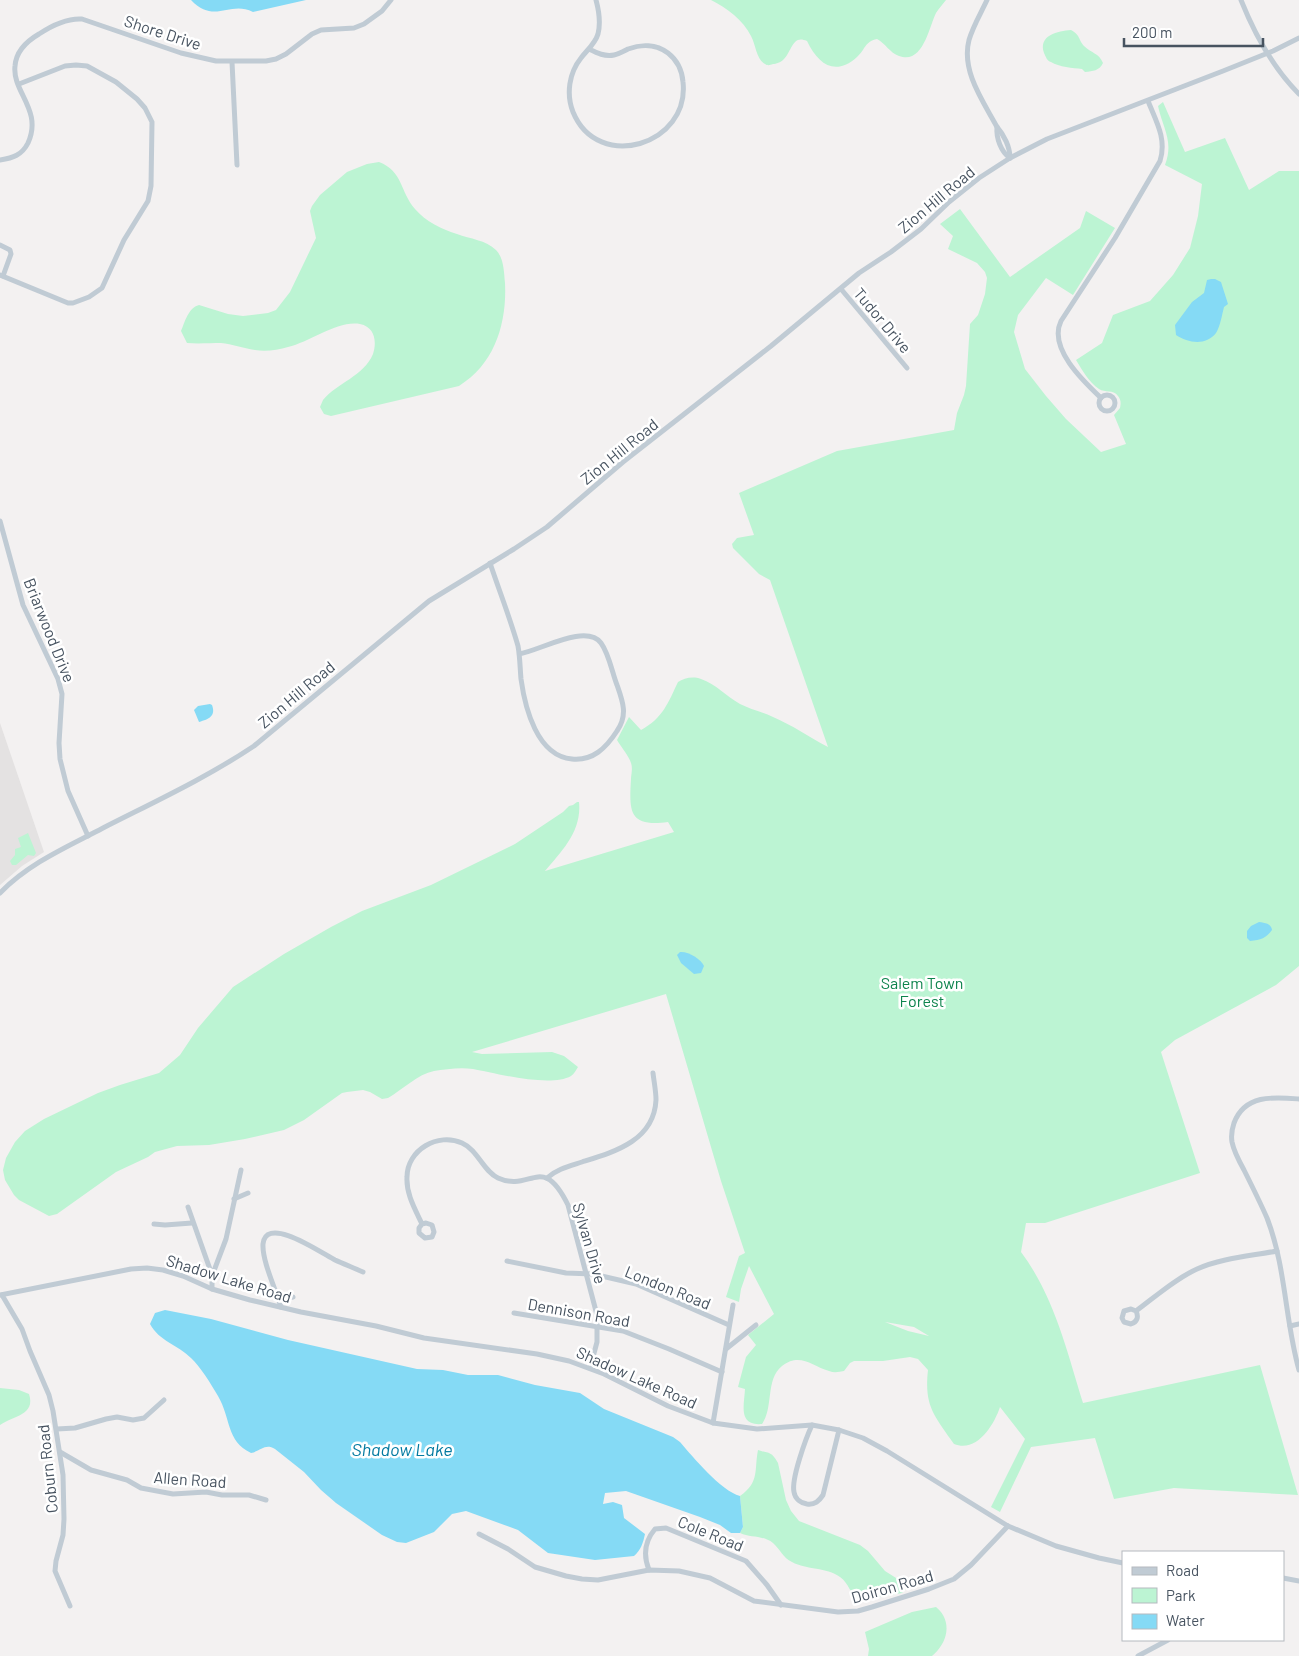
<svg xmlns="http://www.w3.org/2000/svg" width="1299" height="1656" viewBox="0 0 1299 1656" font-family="Barlow,sans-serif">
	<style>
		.education { fill: #e4e2e2 }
		.green { fill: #bcf4d3; fill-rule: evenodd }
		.water { fill: #85daf5 }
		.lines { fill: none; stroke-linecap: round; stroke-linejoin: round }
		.street { stroke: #c0cbd4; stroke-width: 5 }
		.labels { text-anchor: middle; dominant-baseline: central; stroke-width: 5; stroke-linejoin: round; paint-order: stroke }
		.street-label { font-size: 16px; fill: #475360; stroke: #fff }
		.park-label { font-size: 16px; fill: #0e844d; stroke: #fff }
		.water-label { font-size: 18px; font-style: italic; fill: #037aa1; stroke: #fff }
	</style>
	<rect width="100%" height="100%" fill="#f3f1f1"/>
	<path class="education" d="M0,723L44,852L22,866L0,885Z"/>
	<g class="green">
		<path d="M711,0H946C943,4 939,8 936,13C929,27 923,65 899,56C890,53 885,43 877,39C864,42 866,49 857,57C835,77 818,64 807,41C792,34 792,52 783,60C781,62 776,64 773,64C770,65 768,66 765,64C756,59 756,45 751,36C743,20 727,8 711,0Z"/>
		<path d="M1071,30C1081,36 1078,39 1084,46C1091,53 1099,53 1103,63C1099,71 1093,71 1085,72L1082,69C1073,68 1059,67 1051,62C1047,61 1046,57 1044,53C1038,35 1058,31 1071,30Z"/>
		<path d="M1163,102L1185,152L1225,138L1249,190L1279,171H1299V966L1276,985L1175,1040L1161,1052L1200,1173L1045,1223H1026L1021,1252C1054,1296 1067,1351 1083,1403L1260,1365L1298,1495L1174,1488L1114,1499L1095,1438L1031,1447L1000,1512L991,1507L1025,1439L1000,1407C994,1425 977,1453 954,1444C934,1415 924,1406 928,1370L918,1359L910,1357L883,1361H854L850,1363L844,1371C839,1372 834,1373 829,1371C812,1366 800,1352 782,1366C765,1380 774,1407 762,1424C738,1426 744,1406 745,1389L738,1387L746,1357L756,1345L748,1335L774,1314L749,1266L741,1289L739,1302L726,1297L739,1256L745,1253L721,1181L666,994L472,1052L482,1054L552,1052L564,1056L578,1067C576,1070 574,1074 571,1076C550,1088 495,1073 473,1069C461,1067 446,1069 434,1071C418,1074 402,1090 388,1098L382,1099L370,1092L363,1090L347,1092L342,1093L304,1120L284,1130L245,1139L209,1145L177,1146L155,1152L148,1157L116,1172L57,1214L49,1216L19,1200L14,1195L5,1180L3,1170L6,1158L15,1142L25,1131L44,1119L98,1093L120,1085L159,1073L180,1055L198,1028L233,987L284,954L331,927L362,911L431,885L515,844L563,812L569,806L573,805L577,802H579C582,831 562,851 545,871L674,832L668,822C629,827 629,812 631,779C631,775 633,768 631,763C629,756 621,747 617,740L629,717L641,730C663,718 668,703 678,682C684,678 693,676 701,679C716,684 726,696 740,704C750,709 762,712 773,717C792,725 809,737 828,747L770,580L759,574L733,548L732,544L737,538L754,535L739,493L837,451L954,430L957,413L964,395L966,386L970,324L978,315L985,294L987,278L985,272L977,263L948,249L953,236L940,224L960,209L1010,277L1080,228L1086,211L1115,228L1073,295L1046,278L1018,315L1014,332L1025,369L1046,396L1066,419L1101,452L1126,444L1114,415L1120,408C1121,403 1121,400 1118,396C1113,389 1105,393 1099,389C1089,382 1082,370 1076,360L1102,343L1113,315L1150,301L1173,275L1190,248L1198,216L1202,184L1165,165C1174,141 1163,129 1158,106ZM885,1322L914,1327L929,1336L908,1331Z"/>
		<path d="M379,162C403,171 400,192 415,209C425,221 443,230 457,234C470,239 486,240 496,250C504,258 504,273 505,283C507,323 495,364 459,386L331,416L324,414L320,407L323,400C337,383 364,376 373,354C377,342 375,327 360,324C338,320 310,342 288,347C278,350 265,352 255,350C243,348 232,344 221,343C210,343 198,344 187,343L181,331C185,322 188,308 199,305L228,314L243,316L268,313L276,310L290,292L316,238L310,211L312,206L320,195L347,172L367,164Z"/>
		<path d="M28,833L36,853L34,856L28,855L16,865H12L10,861L15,855V849L21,847L18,838Z"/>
		<path d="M0,1388L19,1390L29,1394C36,1415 13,1416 0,1425Z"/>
		<path d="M758,1450C768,1454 771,1450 778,1463L786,1500L791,1511L799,1521L860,1545L868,1551L885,1571L904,1583L906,1589L902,1593L860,1600C850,1595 849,1583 840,1577C826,1567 807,1570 792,1562C783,1558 780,1549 773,1543C763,1535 751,1538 740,1533L743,1527L740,1496C760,1482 754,1470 758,1450Z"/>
		<path d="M936,1607C953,1621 948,1643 932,1656H868L869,1649L865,1632L912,1612Z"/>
	</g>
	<g class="water">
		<path d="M191,0H306L253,12C229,0 215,25 191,0Z"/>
		<path d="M1211,279H1215L1221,282L1228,304L1224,307C1222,315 1220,327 1216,333C1206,346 1188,343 1176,335L1175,325L1192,302L1204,293L1207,280Z"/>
		<path d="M210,704L212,705C216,716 209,719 199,722L194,710L198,706Z"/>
		<path d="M1259,922C1265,923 1271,923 1272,930C1266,938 1261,940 1250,941L1247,938V931L1251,926Z"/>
		<path d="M680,952C688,951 701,959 704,966L701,973L694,974L681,963L677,955Z"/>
		<path d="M165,1310L211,1319L288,1340L417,1369L443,1370L468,1375H498L535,1385L580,1393L604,1409L673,1437L680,1442C693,1457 721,1491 740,1496L743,1527L740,1533H731L720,1525L700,1517L626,1491L605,1493L603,1504L613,1502L622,1505L624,1518L645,1534C643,1543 641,1550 634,1556L595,1560L548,1553L518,1530L466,1511L452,1514L434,1532L406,1543L397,1542L382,1535L336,1503L321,1490L304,1472L275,1449C265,1443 261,1451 251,1453C226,1441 231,1418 218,1396C211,1384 200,1366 191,1358C178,1345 159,1341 150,1324L155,1313Z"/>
	</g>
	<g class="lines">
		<g class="street">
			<path d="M987,0C981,13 973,26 969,40C961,71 983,101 997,127C1004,135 1010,147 1010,158"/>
			<path d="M1241,0C1255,35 1272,67 1299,94"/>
			<path d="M589,49C597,53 605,57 614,55C619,54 624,51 628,49C641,44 656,44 668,53C677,60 682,70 683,82C690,145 598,173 573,112C566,94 569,73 581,58C587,50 595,44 598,34C601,22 599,11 596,0"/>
			<path d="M232,62L237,165"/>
			<path d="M997,127C996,138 1001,152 1010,158"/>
			<path d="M0,160C13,158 22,155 28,143C43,110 12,92 15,66C16,52 27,41 39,34C51,26 66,18 82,19L181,53L216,61H266L276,59L286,54L312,34L321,30L354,28L364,24L382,11L391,0"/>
			<path d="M0,245L10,250L11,254L3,276"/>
			<path d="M0,275L68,303H73L89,297L102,288L124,240L148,201L151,186L152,122L145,108L137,99L116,82L87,66L76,65L65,66L19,84"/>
			<path d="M841,289L907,368"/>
			<circle cx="1107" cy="403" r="8"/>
			<path d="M1101,398C1083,381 1048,348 1061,321L1115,238L1160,161C1167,139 1156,121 1148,101"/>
			<path d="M0,521L23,605L58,679L62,694L59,743L60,759L68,791L88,836"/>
			<path d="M490,563C499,590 510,618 518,646C520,657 520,668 521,679C525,708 537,756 572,759C593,761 606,748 617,731C628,715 623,702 617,685C612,672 609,654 601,643C586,623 539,651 519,654"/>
			<path d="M0,893C29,863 67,847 103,828C154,802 206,778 254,746L429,601L514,549L547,527L623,462L771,346L859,273L891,252L921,229L949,202L979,178L1010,158L1047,139L1223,71L1273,51L1299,38"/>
			<path d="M1299,1099C1274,1097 1245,1094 1234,1123C1232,1129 1231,1136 1232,1142C1234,1152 1239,1161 1244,1170C1252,1186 1260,1202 1267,1218C1286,1267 1285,1321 1299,1370"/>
			<path d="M547,1178C557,1169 570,1166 582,1162C614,1152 654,1141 656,1100C656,1091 654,1082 653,1073"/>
			<path d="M234,1199L248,1193"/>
			<path d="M188,1207L212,1275"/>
			<path d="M154,1224L165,1225L192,1223"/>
			<path d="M422,1224L426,1223L432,1225L434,1232L432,1237L425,1238L419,1233V1228L422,1224C415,1209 406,1194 407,1177C407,1150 438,1132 462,1143C478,1150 483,1171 498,1178C531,1193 542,1152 568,1205L597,1315V1342L590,1368"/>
			<path d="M507,1261L566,1273L593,1274L636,1284L729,1325"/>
			<path d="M212,1289V1276L226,1239L241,1170"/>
			<path d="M0,1295L131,1269L147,1268L163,1270L183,1276L212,1289L250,1300L301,1312L376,1326L424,1338L537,1354L569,1361L604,1374L668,1406L713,1423L757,1429L812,1425L839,1430L863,1438L887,1451L1008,1526L1056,1546L1099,1558L1123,1563"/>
			<path d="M2,1295L22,1329L30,1351L49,1395L53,1411L63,1475L64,1519L63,1535L56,1561L55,1571L70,1606"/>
			<path d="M279,1300L293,1297"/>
			<path d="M281,1307C276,1290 262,1261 263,1244C266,1214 323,1254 335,1260C344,1264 354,1268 363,1272"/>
			<path d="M1136,1311C1139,1317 1137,1322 1131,1324L1124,1322L1122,1318L1124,1311L1131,1309L1136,1311C1155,1297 1175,1279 1197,1269C1221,1258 1251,1256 1277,1251"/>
			<path d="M514,1313L623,1331L669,1349L722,1372"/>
			<path d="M1290,1326L1299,1324"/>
			<path d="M726,1349L756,1325"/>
			<path d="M713,1423L733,1305"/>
			<path d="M812,1425C806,1438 791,1479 794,1492C795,1499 801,1503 807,1504C815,1505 819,1501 823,1495L839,1430"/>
			<path d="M57,1429L75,1428L106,1419L117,1417L133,1420L144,1418L164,1400"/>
			<path d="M60,1452L91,1470L127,1480L141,1488L173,1494L206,1492L222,1495H249L266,1500"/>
			<path d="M479,1534L508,1549L535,1567L566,1576L582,1579L598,1580L649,1570L679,1571L710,1578L754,1601L838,1612L858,1611L872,1607L929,1589L954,1579L971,1565L1008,1526"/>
			<path d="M649,1570C643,1555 644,1542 655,1529L666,1528L746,1561L767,1585L781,1605"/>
			<path d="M1283,1578L1299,1581"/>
			<path d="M1138,1656L1168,1640"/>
		</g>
	</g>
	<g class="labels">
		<g class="street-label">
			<text transform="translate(163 32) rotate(18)">Shore Drive</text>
			<text transform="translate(936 199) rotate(-40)">Zion Hill Road</text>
			<text transform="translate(883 320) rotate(50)">Tudor Drive</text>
			<text transform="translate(619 451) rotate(-39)">Zion Hill Road</text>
			<text transform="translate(50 630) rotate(68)">Briarwood Drive</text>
			<text transform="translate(296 694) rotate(-40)">Zion Hill Road</text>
			<text transform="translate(590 1243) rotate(74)">Sylvan Drive</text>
			<text transform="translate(229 1278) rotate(17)">Shadow Lake Road</text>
			<text transform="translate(668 1287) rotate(22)">London Road</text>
			<text transform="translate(579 1312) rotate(10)">Dennison Road</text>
			<text transform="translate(637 1377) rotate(24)">Shadow Lake Road</text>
			<text transform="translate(47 1469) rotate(-96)">Coburn Road</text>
			<text transform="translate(190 1479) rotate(4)">Allen Road</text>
			<text transform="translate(711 1533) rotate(22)">Cole Road</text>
			<text transform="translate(892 1586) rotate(-16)">Doiron Road</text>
		</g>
		<g class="park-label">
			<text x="922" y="982">Salem Town<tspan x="922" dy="18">Forest</tspan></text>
		</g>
		<g class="water-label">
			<text x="402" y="1449">Shadow Lake</text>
		</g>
	</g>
	<rect x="1122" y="1551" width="162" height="90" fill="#ffffff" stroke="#b5babf"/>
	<rect x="1132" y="1567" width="25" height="8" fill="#c0cbd4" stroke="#b5babf"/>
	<text x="1166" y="1576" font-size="15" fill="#475360">Road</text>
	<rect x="1132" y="1588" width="25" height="15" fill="#bcf4d3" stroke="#b5babf"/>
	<text x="1166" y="1601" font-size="15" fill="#475360">Park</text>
	<rect x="1132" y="1614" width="25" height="15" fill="#85daf5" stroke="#b5babf"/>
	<text x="1166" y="1626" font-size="15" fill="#475360">Water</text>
	<path d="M1124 38v8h139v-8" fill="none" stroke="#475360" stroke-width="2.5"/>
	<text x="1132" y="38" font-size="15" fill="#475360" stroke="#ffffff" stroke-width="4" paint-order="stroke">200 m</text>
</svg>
